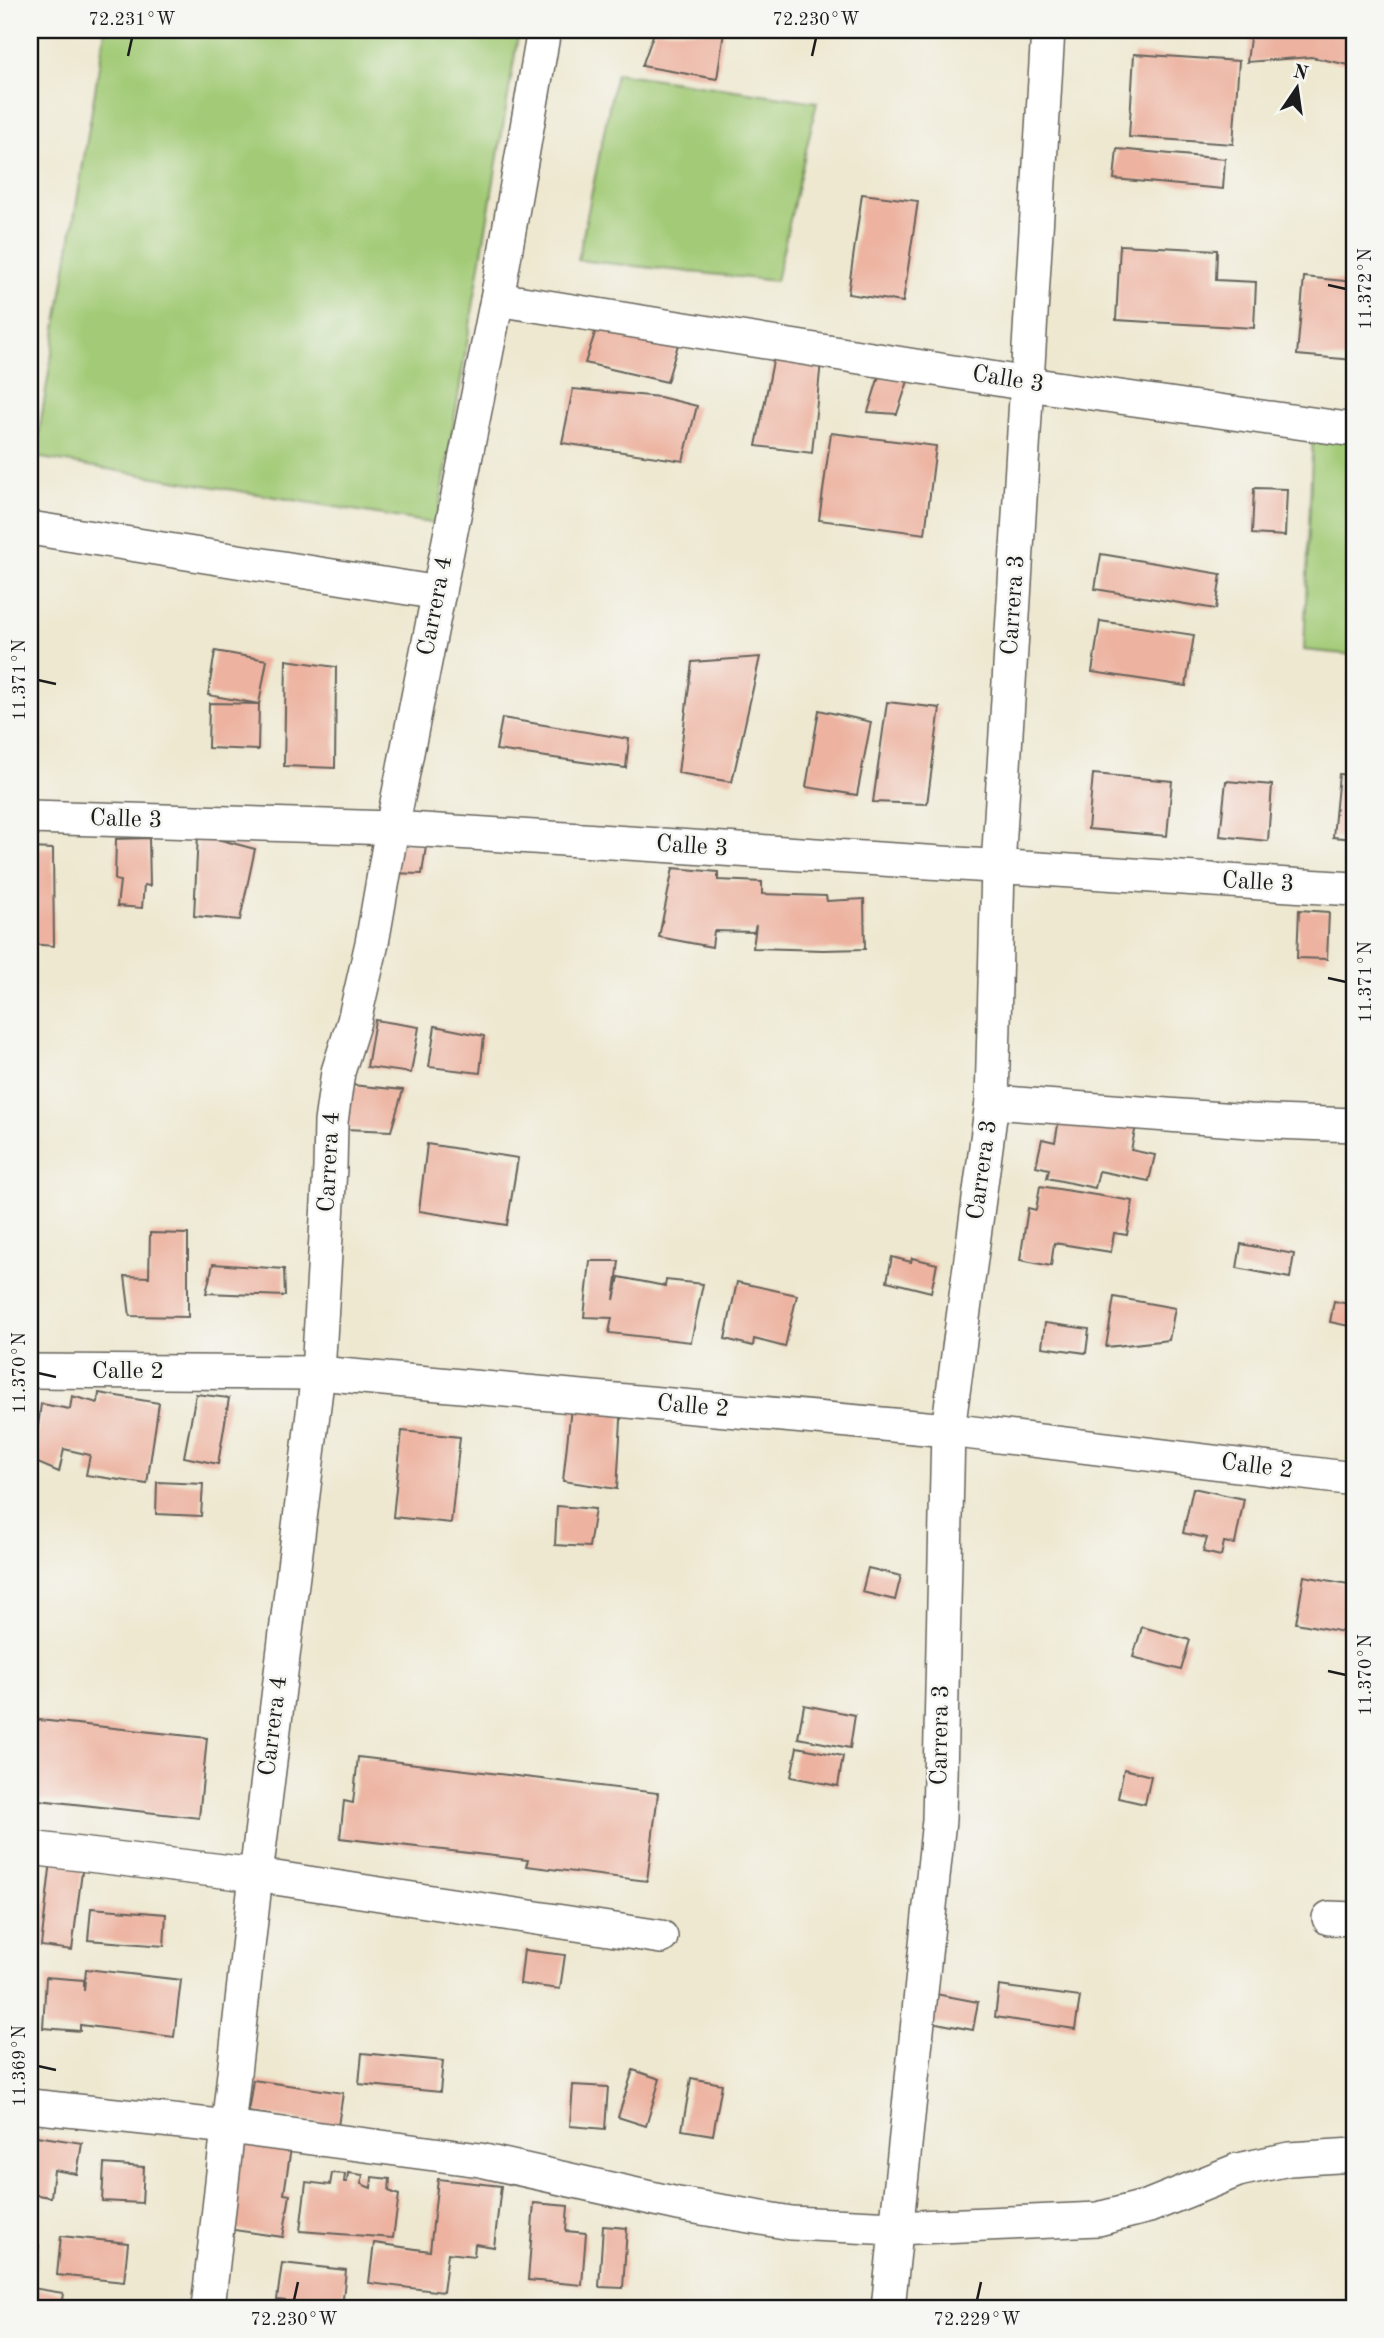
<svg xmlns="http://www.w3.org/2000/svg" width="1384" height="2338" viewBox="0 0 1384 2338" font-family="'Old Standard TT',serif">
	<style>
		.green { fill: #a3cb77; stroke: #60744a; stroke-width: 2 }
		.building { fill: #edb3a0 }
		.lines { fill: none; stroke-linecap: round; stroke-linejoin: round }
		.minor-casing { stroke: #66635b; stroke-width: 36 }
		.minor { stroke: #fff; stroke-width: 33 }
		.ticks { fill: none; stroke: #1c1c1c; stroke-width: 2.5 }
		.labels { text-anchor: middle; dominant-baseline: central; stroke-width: 5; stroke-linejoin: round; paint-order: stroke }
		.street-label { font-size: 24px; fill: #1c1c1c; stroke: #f6f6f2 }
		.neatline { fill: none; stroke: #1c1c1c; stroke-width: 2.5 }
		.ticks-label { font-size: 18px; text-anchor: middle; fill: #1c1c1c }
	</style>
	<rect width="100%" height="100%" fill="#f6f6f2"/>
	<filter id="ink" filterUnits="userSpaceOnUse"><feTurbulence type="fractalNoise" baseFrequency=".0143" numOctaves="2"/><feDisplacementMap in="SourceGraphic" scale="14" xChannelSelector="R" yChannelSelector="G"/><feConvolveMatrix kernelMatrix="1 2 1 2 8 2 1 2 1" color-interpolation-filters="sRGB"/></filter>
	<filter id="wash" filterUnits="userSpaceOnUse"><feTurbulence type="fractalNoise" baseFrequency=".00686" numOctaves="4" result="noise"/><feDisplacementMap in="SourceGraphic" scale="28" xChannelSelector="R" yChannelSelector="G"/><feGaussianBlur stdDeviation="1.57" result="paint"/><feColorMatrix in="noise" values="0 0 0 0 0 0 0 0 0 0 0 0 0 0 0 0 0 1.4 0 .05"/><feComposite in="paint" operator="in"/></filter>
	<g filter="url(#wash)">
		<rect width="100%" height="100%" fill="#eee8d0"/>
		<g class="green">
			<path d="M105,30H519L437,524L35,457Z"/>
			<path d="M616,73L817,102L776,281L578,260Z"/>
			<path d="M1313,429L1354,432V655L1304,650Z"/>
		</g>
		<g id="blocks">
			<g class="building">
				<path d="M655,30L724,32L717,79L642,66Z"/>
				<path d="M1251,30H1354V66L1311,57L1247,62Z"/>
				<path d="M1134,54L1239,61L1233,144L1129,137Z"/>
				<path d="M1117,149L1225,159L1223,189L1114,179Z"/>
				<path d="M862,194L918,201L903,302L848,294Z"/>
				<path d="M1120,245L1217,250L1216,280L1256,282L1254,328L1116,320Z"/>
				<path d="M1304,277L1354,282V360L1297,355Z"/>
				<path d="M598,324L679,341L667,382L585,363Z"/>
				<path d="M774,356L821,361L812,453L756,446Z"/>
				<path d="M879,376L908,381L897,414L868,412Z"/>
				<path d="M573,389L660,397L697,406L683,461L562,443Z"/>
				<path d="M831,433L936,446L925,534L819,520Z"/>
				<path d="M1254,488L1287,489L1285,536L1252,534Z"/>
				<path d="M1101,554L1221,574L1216,609L1095,589Z"/>
				<path d="M1100,621L1194,635L1186,686L1092,672Z"/>
				<path d="M215,651L267,660L259,704L258,750L208,748L209,703L259,704L208,695Z"/>
				<path d="M760,657L732,782L678,773L692,662Z"/>
				<path d="M286,660L336,667L335,768L284,766Z"/>
				<path d="M887,702L940,708L927,804L873,802Z"/>
				<path d="M819,710L871,722L857,795L806,787Z"/>
				<path d="M502,718L629,739L626,768L496,750Z"/>
				<path d="M1093,774L1172,781L1167,836L1088,829Z"/>
				<path d="M1339,774L1354,775V839L1333,837Z"/>
				<path d="M1226,781L1272,785L1268,841L1220,836Z"/>
				<path d="M198,834L255,849L240,920L194,916Z"/>
				<path d="M149,838L150,886L144,885L142,908L117,906L120,881L115,880L116,839Z"/>
				<path d="M392,842L426,846L422,874L388,873Z"/>
				<path d="M30,848L53,849L54,946L30,944Z"/>
				<path d="M673,868L718,872V880L762,882V894L826,896L827,901L864,899L865,949L823,950L753,948L756,925L754,932L714,931L712,947L659,937Z"/>
				<path d="M1299,910L1329,912L1327,959L1297,958Z"/>
				<path d="M375,1020L419,1027L411,1073L367,1067Z"/>
				<path d="M435,1026L484,1036L480,1073L429,1067Z"/>
				<path d="M351,1085L403,1090L391,1131L345,1129Z"/>
				<path d="M1060,1114L1136,1126L1131,1150L1155,1155L1149,1181L1099,1171L1095,1188L1047,1178L1049,1169L1036,1166L1042,1139L1055,1142Z"/>
				<path d="M427,1144L518,1158L507,1225L419,1211Z"/>
				<path d="M1040,1186L1133,1201L1127,1235L1114,1233L1111,1252L1054,1243L1051,1266L1020,1260L1028,1208L1036,1210Z"/>
				<path d="M150,1233L188,1234V1317L130,1316L125,1276L149,1277Z"/>
				<path d="M1241,1244L1294,1254L1290,1278L1237,1268Z"/>
				<path d="M892,1257L911,1262L912,1258L937,1264L931,1292L887,1281Z"/>
				<path d="M590,1261H619L614,1300L619,1277L665,1286L666,1280L703,1284L691,1342L609,1333L612,1318L584,1317Z"/>
				<path d="M213,1264L284,1269L285,1296L206,1293Z"/>
				<path d="M737,1282L797,1295L785,1347L754,1339L753,1346L725,1339Z"/>
				<path d="M1114,1297L1175,1308L1169,1340L1106,1347Z"/>
				<path d="M1334,1301L1354,1305V1327L1330,1322Z"/>
				<path d="M1045,1323L1089,1329L1086,1353L1042,1347Z"/>
				<path d="M99,1393L159,1403L147,1484L86,1475L90,1455L64,1449L59,1472L33,1461L41,1404L70,1409L72,1396L98,1403Z"/>
				<path d="M196,1394L229,1398L218,1464L184,1457Z"/>
				<path d="M572,1398L622,1403L617,1489L563,1481Z"/>
				<path d="M402,1431L460,1437L451,1523L393,1517Z"/>
				<path d="M157,1482L203,1484L201,1516L156,1514Z"/>
				<path d="M1193,1488L1244,1499L1235,1544L1224,1542L1221,1556L1203,1552L1207,1538L1183,1533Z"/>
				<path d="M557,1506L595,1509L589,1547L555,1545Z"/>
				<path d="M868,1568L901,1576L895,1600L862,1592Z"/>
				<path d="M1304,1576L1354,1585V1634L1296,1623Z"/>
				<path d="M1142,1627L1190,1640L1181,1670L1133,1657Z"/>
				<path d="M804,1705L855,1715L850,1748L798,1738Z"/>
				<path d="M30,1719L207,1738L199,1818L30,1799Z"/>
				<path d="M797,1747L843,1756L838,1786L791,1777Z"/>
				<path d="M358,1757L658,1793L647,1881L526,1866L528,1860L340,1838L344,1801L353,1803Z"/>
				<path d="M1124,1769L1151,1776L1145,1804L1118,1798Z"/>
				<path d="M52,1852L84,1856L72,1950L41,1946Z"/>
				<path d="M91,1908L166,1914L164,1946L88,1940Z"/>
				<path d="M524,1950L565,1955L560,1989L520,1984Z"/>
				<path d="M86,1969L181,1980L174,2037L80,2025V2031L43,2028L46,1977L84,1980V1991Z"/>
				<path d="M999,1986L1080,1997L1075,2029L995,2017Z"/>
				<path d="M925,1992L978,2002L973,2030L921,2020Z"/>
				<path d="M362,2053L443,2061L440,2092L359,2084Z"/>
				<path d="M633,2070L660,2079L646,2126L618,2117Z"/>
				<path d="M691,2078L722,2084L713,2135L682,2130Z"/>
				<path d="M253,2080L343,2093L338,2126L248,2112Z"/>
				<path d="M573,2085L608,2087L605,2129L570,2126Z"/>
				<path d="M241,2132L292,2141L284,2194L290,2195L283,2237L227,2229Z"/>
				<path d="M30,2135L82,2143L77,2174L54,2170L51,2197L30,2194Z"/>
				<path d="M104,2164L144,2167L142,2203L102,2201Z"/>
				<path d="M332,2173L345,2174L344,2182H347L348,2173L363,2175L361,2184L371,2188L372,2177L390,2179L389,2191L399,2195L393,2238L300,2231L306,2182L330,2185Z"/>
				<path d="M438,2179L501,2186L494,2247L475,2244L474,2256L448,2253L443,2292L369,2283L374,2243L430,2251Z"/>
				<path d="M534,2203L568,2206L566,2231L586,2233L582,2285L528,2280Z"/>
				<path d="M603,2226L627,2228L623,2288L599,2287Z"/>
				<path d="M61,2236L128,2243L124,2282L57,2275Z"/>
				<path d="M30,2245L39,2246L32,2288L63,2293L61,2308H30Z"/>
				<path d="M282,2263L346,2270L342,2308H285V2301L277,2300Z"/>
			</g>
		</g>
	</g>
	<g filter="url(#ink)">
		<use href="#blocks" fill-opacity="0" stroke="#66635b" stroke-width="2"/>
		<g class="lines">
			<defs>
				<g id="minor">
					<path d="M497,299L1028,384L1354,430"/>
					<path d="M30,528L439,593"/>
					<path d="M30,817L392,828L1354,889"/>
					<path d="M992,1102L1249,1121L1354,1125"/>
					<path d="M30,1371L318,1373L948,1430L1354,1479"/>
					<path d="M30,1848L256,1875L661,1937"/>
					<path d="M1329,1918L1354,1919"/>
					<path d="M30,2106L229,2127L480,2160L678,2204L791,2223L895,2228L1098,2219L1149,2206L1238,2170L1289,2159L1354,2155"/>
					<path d="M208,2308L256,1875L318,1373L330,1168L331,1122L338,1072L354,1021L372,943L392,828L497,299L544,30"/>
					<path d="M888,2308L939,1820L948,1430L992,1102L998,867L1048,30"/>
				</g>
			</defs>
			<use href="#minor" class="minor-casing"/>
			<use href="#minor" class="minor"/>
		</g>
	</g>
	<path class="ticks" d="M128,56L132,38M812,56L816,38M1328,285L1346,289M38,680L56,684M1328,978L1346,982M38,1373L56,1377M1328,1671L1346,1675M38,2066L56,2070M294,2300L298,2282M977,2300L981,2282"/>
	<g class="labels">
		<g class="street-label">
			<text transform="translate(1008 380) rotate(9)">Calle 3</text>
			<text transform="translate(1014 605) rotate(-86)">Carrera 3</text>
			<text transform="translate(436 606) rotate(-79)">Carrera 4</text>
			<text transform="translate(126 820) rotate(2)">Calle 3</text>
			<text transform="translate(692 847) rotate(4)">Calle 3</text>
			<text transform="translate(1258 883) rotate(3)">Calle 3</text>
			<text transform="translate(330 1162) rotate(-87)">Carrera 4</text>
			<text transform="translate(983 1170) rotate(-82)">Carrera 3</text>
			<text x="128" y="1372">Calle 2</text>
			<text transform="translate(693 1407) rotate(5)">Calle 2</text>
			<text transform="translate(1257 1467) rotate(7)">Calle 2</text>
			<text transform="translate(274 1726) rotate(-83)">Carrera 4</text>
			<text transform="translate(941 1735) rotate(-89)">Carrera 3</text>
		</g>
	</g>
	<rect width="1384" height="2338" fill="none" stroke="#f6f6f2" stroke-width="77"/>
	<g transform="translate(1297 88) rotate(13)" stroke="#f6f6f2" stroke-width="5" paint-order="stroke">
	<path d="M0-5L12 26L0 18L-12 26Z" fill="#1c1c1c"/>
	<text y="-10" font-size="19" font-weight="bold" text-anchor="middle" fill="#1c1c1c">N</text>
	</g>
	<rect x="38" y="38" width="1308" height="2262" class="neatline"/>
	<g class="ticks-label">
		<text x="132" y="25">72.231°W</text>
		<text x="816" y="25">72.230°W</text>
		<text transform="translate(1365 289) rotate(-90)" y="6">11.372°N</text>
		<text transform="translate(19 680) rotate(-90)" y="6">11.371°N</text>
		<text transform="translate(1365 982) rotate(-90)" y="6">11.371°N</text>
		<text transform="translate(19 1373) rotate(-90)" y="6">11.370°N</text>
		<text transform="translate(1365 1675) rotate(-90)" y="6">11.370°N</text>
		<text transform="translate(19 2066) rotate(-90)" y="6">11.369°N</text>
		<text x="294" y="2325">72.230°W</text>
		<text x="977" y="2325">72.229°W</text>
	</g>
</svg>
